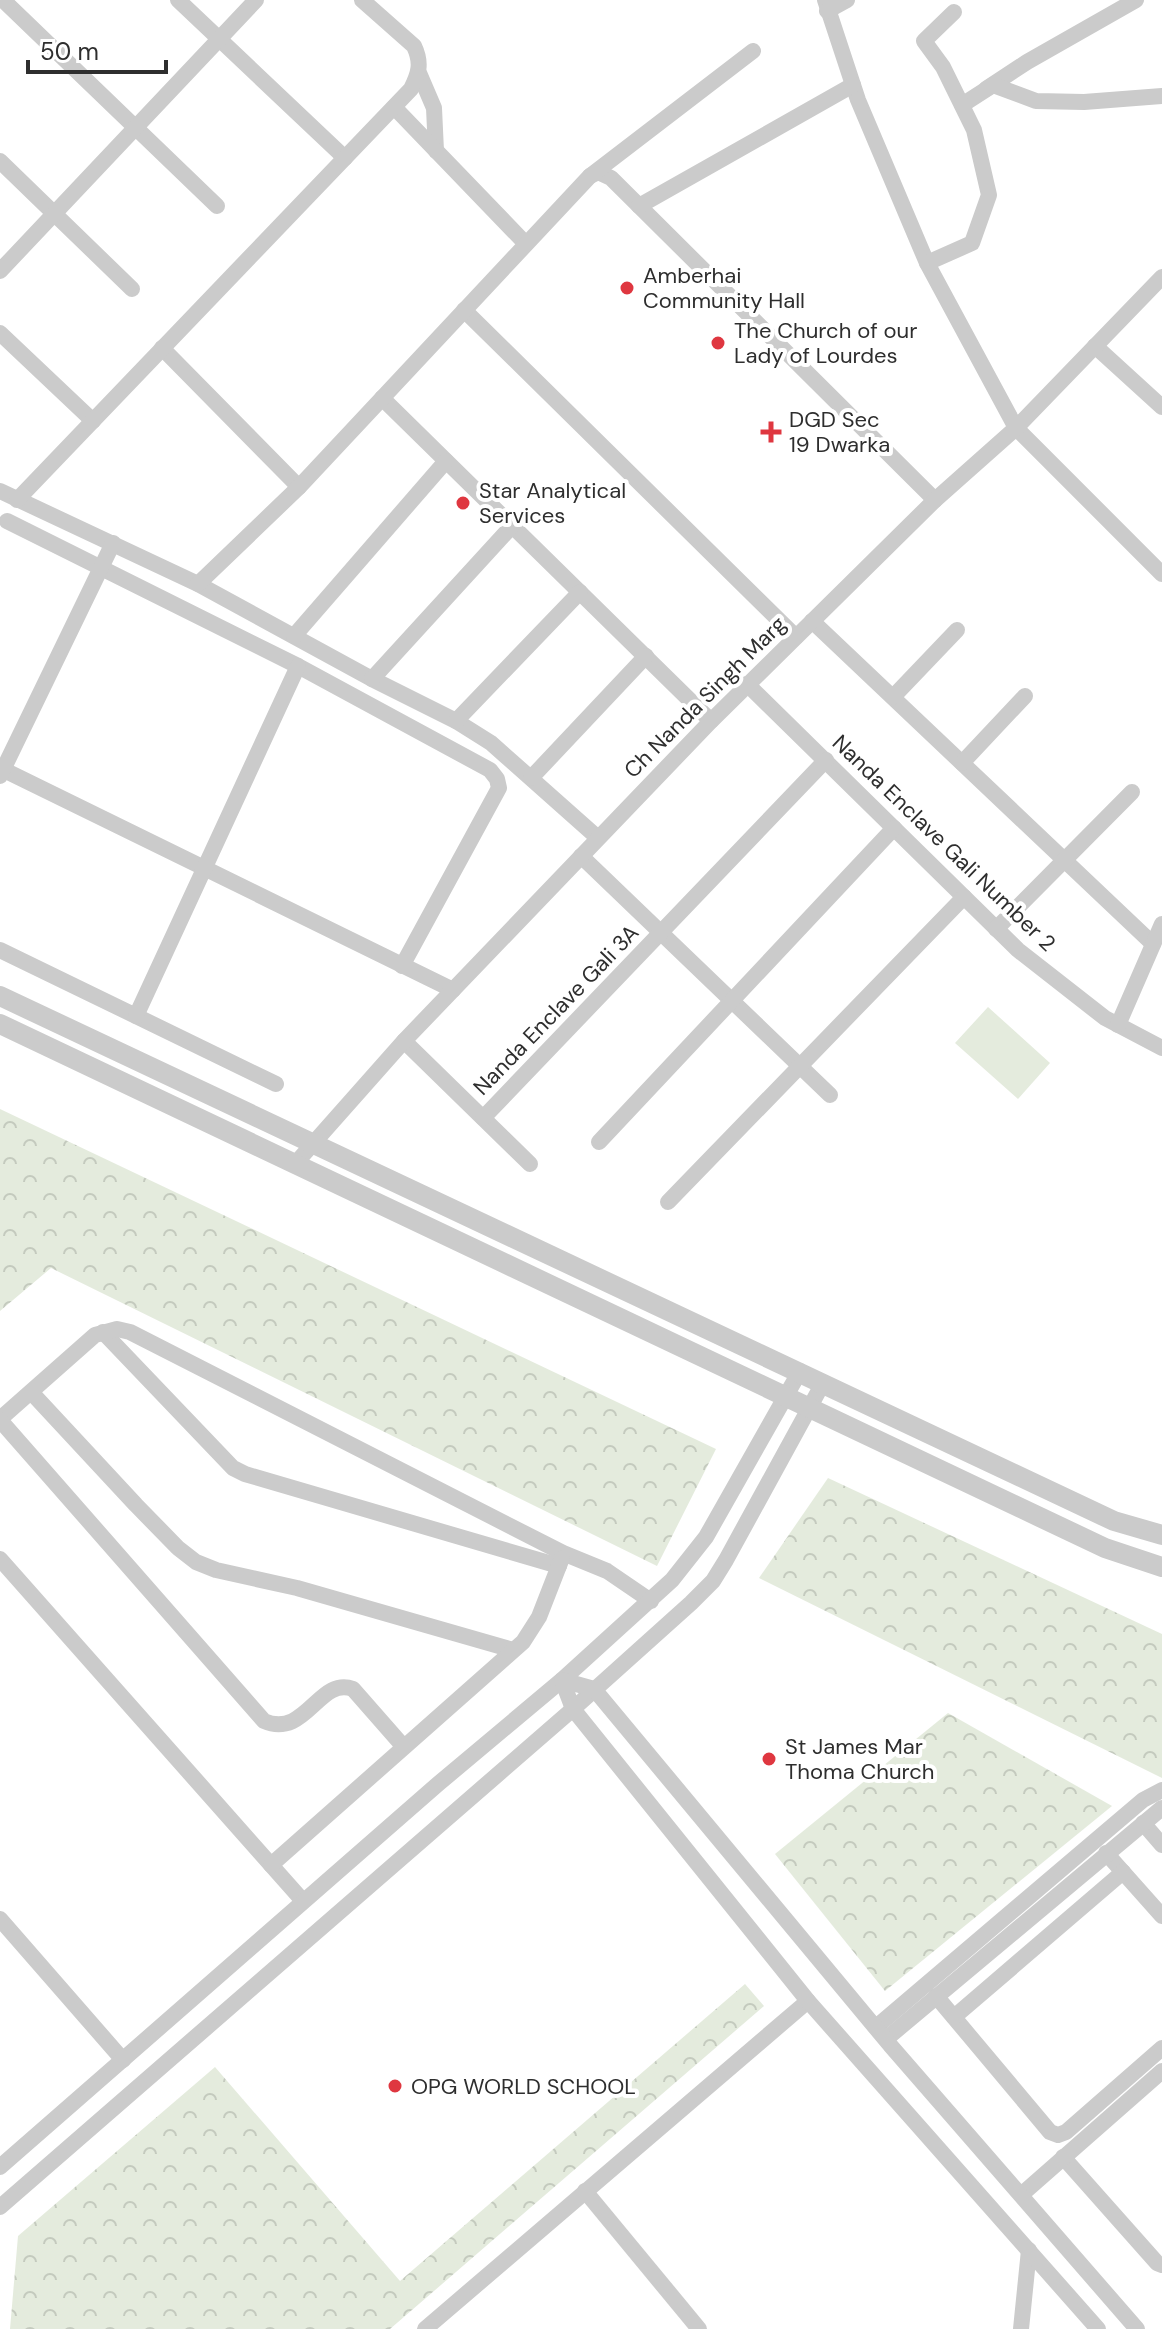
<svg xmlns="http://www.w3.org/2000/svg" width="1162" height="2329" viewBox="0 0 1162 2329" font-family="'DM Sans',sans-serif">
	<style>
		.grass { fill: #e4ebdd }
		.park { fill: url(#park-crowns) }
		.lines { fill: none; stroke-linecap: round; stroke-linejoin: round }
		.minor { stroke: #cbcbcb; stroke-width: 16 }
		.tertiary { stroke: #cbcbcb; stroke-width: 20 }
		.poi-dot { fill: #df3740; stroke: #fff; stroke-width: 3 }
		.labels { text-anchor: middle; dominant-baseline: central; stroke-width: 8; stroke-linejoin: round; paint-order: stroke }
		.poi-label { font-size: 22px; fill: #2e2e2e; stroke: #fff; text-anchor: start }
		.street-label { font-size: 22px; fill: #2e2e2e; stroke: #fff }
	</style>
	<defs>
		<pattern id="park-crowns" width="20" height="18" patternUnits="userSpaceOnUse" patternTransform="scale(2)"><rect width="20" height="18" fill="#e4ebdd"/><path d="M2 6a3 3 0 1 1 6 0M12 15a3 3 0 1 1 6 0" fill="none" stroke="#c4cabe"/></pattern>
	</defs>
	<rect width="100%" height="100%" fill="#fff"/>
	<path class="grass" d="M988,1007L1050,1063L1018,1099L955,1043Z"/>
	<g class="park">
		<path d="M0,1109L716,1449L657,1566L51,1268L0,1311Z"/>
		<path d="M828,1478L1162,1634V1778L759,1578Z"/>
		<path d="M948,1713L1112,1806L885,1991L775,1854Z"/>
		<path d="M745,1984L764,2006L390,2329H10L18,2236L215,2067L400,2281Z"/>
	</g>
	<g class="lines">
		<g class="minor">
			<path d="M3,0L217,206"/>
			<path d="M178,0L345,158"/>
			<path d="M825,0L858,100L927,263L1016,428L1162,574"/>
			<path d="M827,11L847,0"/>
			<path d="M419,73L434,108L436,151"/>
			<path d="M986,89L1027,62L1136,0"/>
			<path d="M962,105L993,85L1036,101L1084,102L1162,96"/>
			<path d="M394,107L526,244"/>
			<path d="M0,161L132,289"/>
			<path d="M590,176L598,172L611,178L935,500"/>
			<path d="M639,206L853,85"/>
			<path d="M927,263L972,243L989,195L974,130L943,67L924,41L954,12"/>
			<path d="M0,271L256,0"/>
			<path d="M464,310L796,637"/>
			<path d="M0,333L93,421"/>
			<path d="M1095,346L1162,407"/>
			<path d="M162,348L299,487"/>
			<path d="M382,398L711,721"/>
			<path d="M0,491L198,584L372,679L456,721L491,743L598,838"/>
			<path d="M17,500L411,89C419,73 422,63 414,46L362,0"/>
			<path d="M7,521L298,666L490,770L497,779L499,788L402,966"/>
			<path d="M198,584L299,487L590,176L753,51"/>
			<path d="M812,621L1153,944"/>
			<path d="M294,636L446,461"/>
			<path d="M372,679L512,526"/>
			<path d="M747,684L1018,950L1105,1018L1162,1048"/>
			<path d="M893,697L957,630"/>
			<path d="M456,721L580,592"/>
			<path d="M962,763L1025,696"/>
			<path d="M0,768L453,990"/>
			<path d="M0,776L113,543"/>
			<path d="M531,778L646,656"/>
			<path d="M581,856L830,1095"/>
			<path d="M996,929L1132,792"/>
			<path d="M0,950L276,1084"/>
			<path d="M136,1016L298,666"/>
			<path d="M1118,1025L1162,924"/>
			<path d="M404,1041L530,1164"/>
			<path d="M483,1118L826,760"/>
			<path d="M599,1142L894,828"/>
			<path d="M295,1164L404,1041L711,721L935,500L1016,428L1162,277"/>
			<path d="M668,1202L964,897"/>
			<path d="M103,1332L233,1468L245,1474L559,1566"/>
			<path d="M31,1392L136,1505L178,1548L196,1562L216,1570L297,1588L513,1650"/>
			<path d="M0,1419L95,1335L117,1329L130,1332L563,1553L607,1571L651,1601"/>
			<path d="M0,1420L264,1721C306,1739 319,1676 353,1689L403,1746"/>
			<path d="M0,1559L303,1901"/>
			<path d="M1143,1823L1162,1845"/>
			<path d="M1106,1853L1162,1916"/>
			<path d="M271,1865L523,1642L539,1617L562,1558"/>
			<path d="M0,1919L123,2060"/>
			<path d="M936,1996L1050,2132L1058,2135L1066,2132L1162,2048"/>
			<path d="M954,2017L1123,1872"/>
			<path d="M876,2027L1143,1800L1162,1790"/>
			<path d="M886,2039L1162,1808"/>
			<path d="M1063,2157L1157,2263L1162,2265"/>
			<path d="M0,2167L438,1784L562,1680L672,1580L706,1537L800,1371"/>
			<path d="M585,2191L699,2329"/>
			<path d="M1021,2195L1162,2071"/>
			<path d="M0,2207L573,1709L691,1603L713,1581L726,1560L823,1383"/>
			<path d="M425,2329L808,2001"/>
			<path d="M1021,2329L1029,2250"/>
			<path d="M1098,2329L808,2001L573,1709L562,1680L594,1689L890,2045L1137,2329"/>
		</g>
		<g class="tertiary">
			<path d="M0,996L1114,1521L1162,1535"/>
			<path d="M0,1024L1105,1548L1162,1567"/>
		</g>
	</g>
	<g class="poi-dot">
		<circle cx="627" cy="288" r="8"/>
		<circle cx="718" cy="343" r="8"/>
		<path d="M767 420h8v8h8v8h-8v8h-8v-8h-8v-8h8z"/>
		<circle cx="463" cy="503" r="8"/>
		<circle cx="769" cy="1759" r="8"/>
		<circle cx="395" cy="2086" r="8"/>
	</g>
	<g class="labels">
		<g class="poi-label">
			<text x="643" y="275">Amberhai<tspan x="643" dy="25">Community Hall</tspan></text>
			<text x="734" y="330">The Church of our<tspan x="734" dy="25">Lady of Lourdes</tspan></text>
			<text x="789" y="419">DGD Sec<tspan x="789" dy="25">19 Dwarka</tspan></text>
			<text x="479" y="490">Star Analytical<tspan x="479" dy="25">Services</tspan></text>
			<text x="785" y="1746">St James Mar<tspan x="785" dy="25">Thoma Church</tspan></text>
			<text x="411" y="2086">OPG WORLD SCHOOL</text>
		</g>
		<g class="street-label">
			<text transform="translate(705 697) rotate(-45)">Ch Nanda Singh Marg</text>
			<text transform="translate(944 843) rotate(44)">Nanda Enclave Gali Number 2</text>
			<text transform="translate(556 1010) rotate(-46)">Nanda Enclave Gali 3A</text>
		</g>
	</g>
	<path d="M28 60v12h138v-12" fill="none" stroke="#2e2e2e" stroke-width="4"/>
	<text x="40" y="60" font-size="24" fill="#2e2e2e" stroke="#ffffff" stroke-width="6" paint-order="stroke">50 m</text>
</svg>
